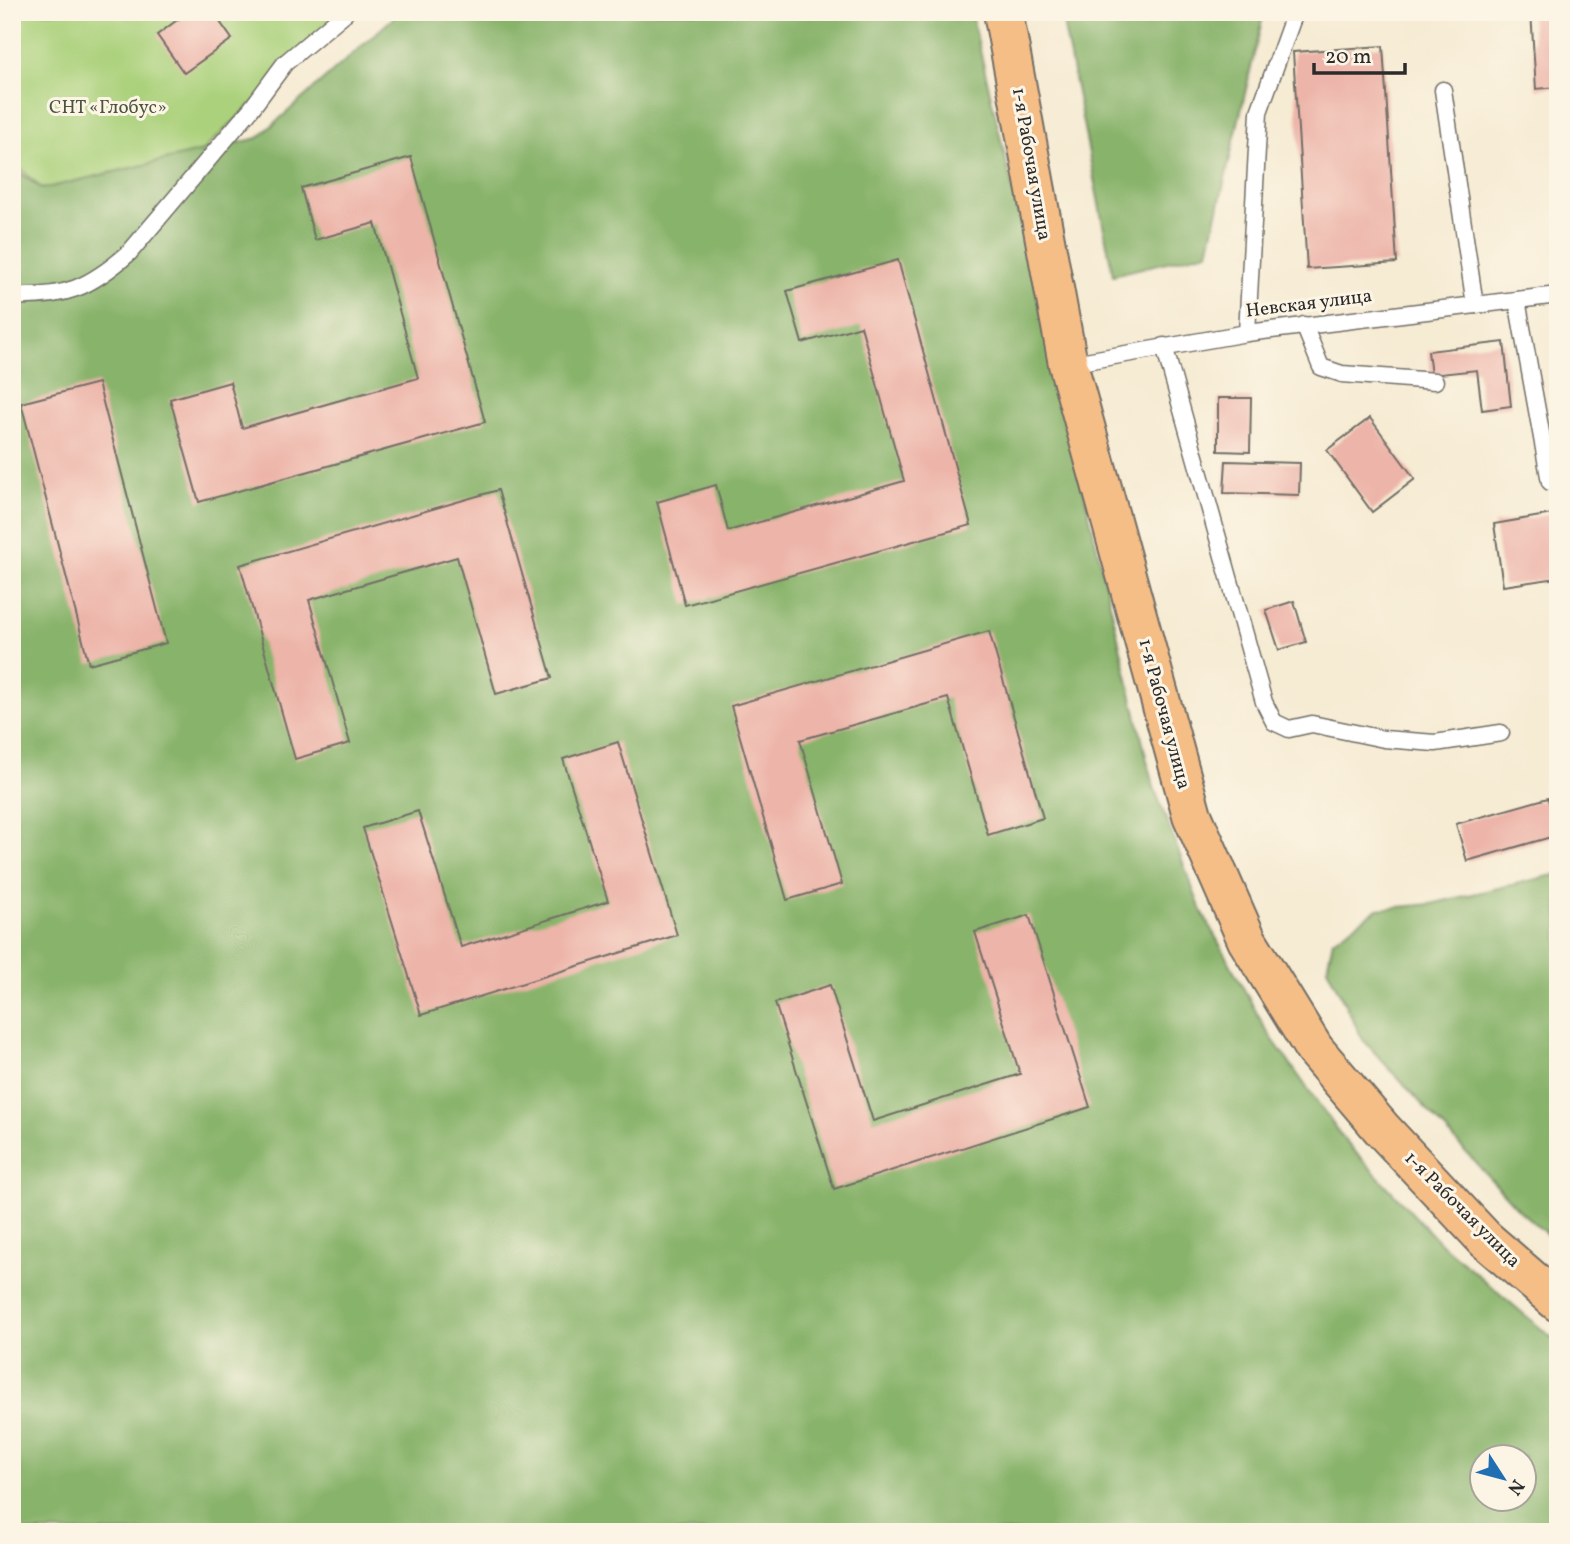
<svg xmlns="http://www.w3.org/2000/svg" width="1570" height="1544" viewBox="0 0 1570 1544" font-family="Vollkorn,serif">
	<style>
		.green { fill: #abd17b; stroke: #6b7e53; stroke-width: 2 }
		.forest { fill: #88b36b; stroke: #5a6f4b; stroke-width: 2; fill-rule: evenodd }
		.building { fill: #edb4a9 }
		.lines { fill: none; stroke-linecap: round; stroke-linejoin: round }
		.service-casing { stroke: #726e66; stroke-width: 19 }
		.primary-casing { stroke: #726e66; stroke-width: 42 }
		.service { stroke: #fff; stroke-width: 16 }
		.primary { stroke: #f6be87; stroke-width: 38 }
		.labels { text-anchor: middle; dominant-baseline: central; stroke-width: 6; stroke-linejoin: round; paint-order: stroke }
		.park-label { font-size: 19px; fill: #4b543f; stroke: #fcf5e5 }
		.street-label { font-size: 19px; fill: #2b2b2b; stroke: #fcf5e5 }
	</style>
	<rect width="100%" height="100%" fill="#fcf5e5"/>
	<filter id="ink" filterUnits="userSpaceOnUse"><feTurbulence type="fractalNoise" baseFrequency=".0143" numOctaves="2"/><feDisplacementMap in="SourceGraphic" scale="14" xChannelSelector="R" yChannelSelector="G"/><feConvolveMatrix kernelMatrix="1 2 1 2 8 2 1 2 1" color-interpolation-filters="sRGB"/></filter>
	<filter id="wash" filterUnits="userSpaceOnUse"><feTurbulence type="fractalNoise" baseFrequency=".00686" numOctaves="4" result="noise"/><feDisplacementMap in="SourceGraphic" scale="28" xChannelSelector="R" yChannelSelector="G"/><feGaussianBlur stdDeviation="1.57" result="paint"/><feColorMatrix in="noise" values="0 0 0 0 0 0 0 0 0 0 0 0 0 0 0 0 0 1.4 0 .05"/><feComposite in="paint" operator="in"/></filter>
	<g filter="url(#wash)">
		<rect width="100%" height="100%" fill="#f6ebd3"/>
		<path class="green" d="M12,12H350L103,245L12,161Z"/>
		<g class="forest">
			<path d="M400,12H971L1152,782L1201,910L1266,1030L1345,1141L1439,1242L1558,1343V1532H12V167L42,189L258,138ZM1482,1456H1524V1498H1482Z"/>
			<path d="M1061,12H1264L1208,252L1113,275Z"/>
			<path d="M1558,874V1244L1519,1210L1363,1040L1327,968L1333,940L1378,909L1431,904Z"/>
		</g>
		<g id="blocks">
			<g class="building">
				<path d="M188,12H213L232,39L184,73L157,35Z"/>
				<path d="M1531,12H1558V87L1536,89Z"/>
				<path d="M1383,46L1397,263L1307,269L1293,52Z"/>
				<path d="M411,157L485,422L199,502L170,399L230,382L242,428L418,378L375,223L315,240L301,188Z"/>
				<path d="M898,260L971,525L685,605L657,502L716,485L728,531L904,481L861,326L802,343L787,291Z"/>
				<path d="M1504,342L1511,406L1482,410L1477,370L1431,375L1428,351Z"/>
				<path d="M98,383L166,643L89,664L21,403Z"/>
				<path d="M1218,398H1251L1250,452L1218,451Z"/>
				<path d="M1370,418L1415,479L1372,512L1327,450Z"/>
				<path d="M1226,461L1300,463L1299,495L1224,493Z"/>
				<path d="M498,490L552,678L496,694L457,557L309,600L350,743L295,759L240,565Z"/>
				<path d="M1558,513V578L1503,586L1494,524Z"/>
				<path d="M1294,601L1306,642L1279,650L1266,610Z"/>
				<path d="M989,631L1043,818L988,835L948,698L800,740L842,884L787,900L731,706Z"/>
				<path d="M618,742L677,935L421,1015L363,828L418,811L461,947L608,901L563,759Z"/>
				<path d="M1548,798L1558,835L1467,861L1456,824Z"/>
				<path d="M1029,915L1090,1107L834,1189L775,1003L830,985L873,1121L1020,1074L975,932Z"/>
			</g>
		</g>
	</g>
	<g filter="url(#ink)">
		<use href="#blocks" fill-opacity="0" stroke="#726e66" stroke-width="2"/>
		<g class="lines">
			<defs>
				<g id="service">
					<path d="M1443,90L1475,305"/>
					<path d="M12,296C65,298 89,288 129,253L251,109L285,63L346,12"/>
					<path d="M1517,300L1550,482"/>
					<path d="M1304,325L1321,367L1342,374L1435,381"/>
					<path d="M1247,333L1259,112L1295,12"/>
					<path d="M1164,346L1264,702L1274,722L1289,729L1312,724L1384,739L1435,743L1501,733"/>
					<path d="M1068,364L1247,333L1558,295"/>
				</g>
				<path id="primary" d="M1003,12L1068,364L1192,815L1247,940L1314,1049L1382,1129L1485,1239L1558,1302"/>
			</defs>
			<use href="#service" class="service-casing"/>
			<use href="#primary" class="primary-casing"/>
			<use href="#service" class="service"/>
			<use href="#primary" class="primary"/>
		</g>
	</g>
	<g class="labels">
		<g class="park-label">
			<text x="108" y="108">СНТ «Глобус»</text>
		</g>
		<g class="street-label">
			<text transform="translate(1031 164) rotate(80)">1-я Рабочая улица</text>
			<text transform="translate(1309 304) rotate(-7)">Невская улица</text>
			<text transform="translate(1164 714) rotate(75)">1-я Рабочая улица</text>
			<text transform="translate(1462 1210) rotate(45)">1-я Рабочая улица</text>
		</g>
	</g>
	<rect width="1570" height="1544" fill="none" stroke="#fcf5e5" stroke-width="42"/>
	<g transform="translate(1503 1478) rotate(126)"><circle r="33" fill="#fcf5e5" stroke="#a8a49b" stroke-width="2"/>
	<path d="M0-5L12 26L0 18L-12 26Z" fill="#1f6fb2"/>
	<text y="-10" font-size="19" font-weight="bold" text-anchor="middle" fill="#2b2b2b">N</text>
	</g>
	<path d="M1314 63v10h91v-10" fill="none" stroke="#2b2b2b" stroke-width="3.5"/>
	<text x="1325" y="63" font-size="21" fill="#2b2b2b" stroke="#fcf5e5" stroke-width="5" paint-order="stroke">20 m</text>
</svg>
